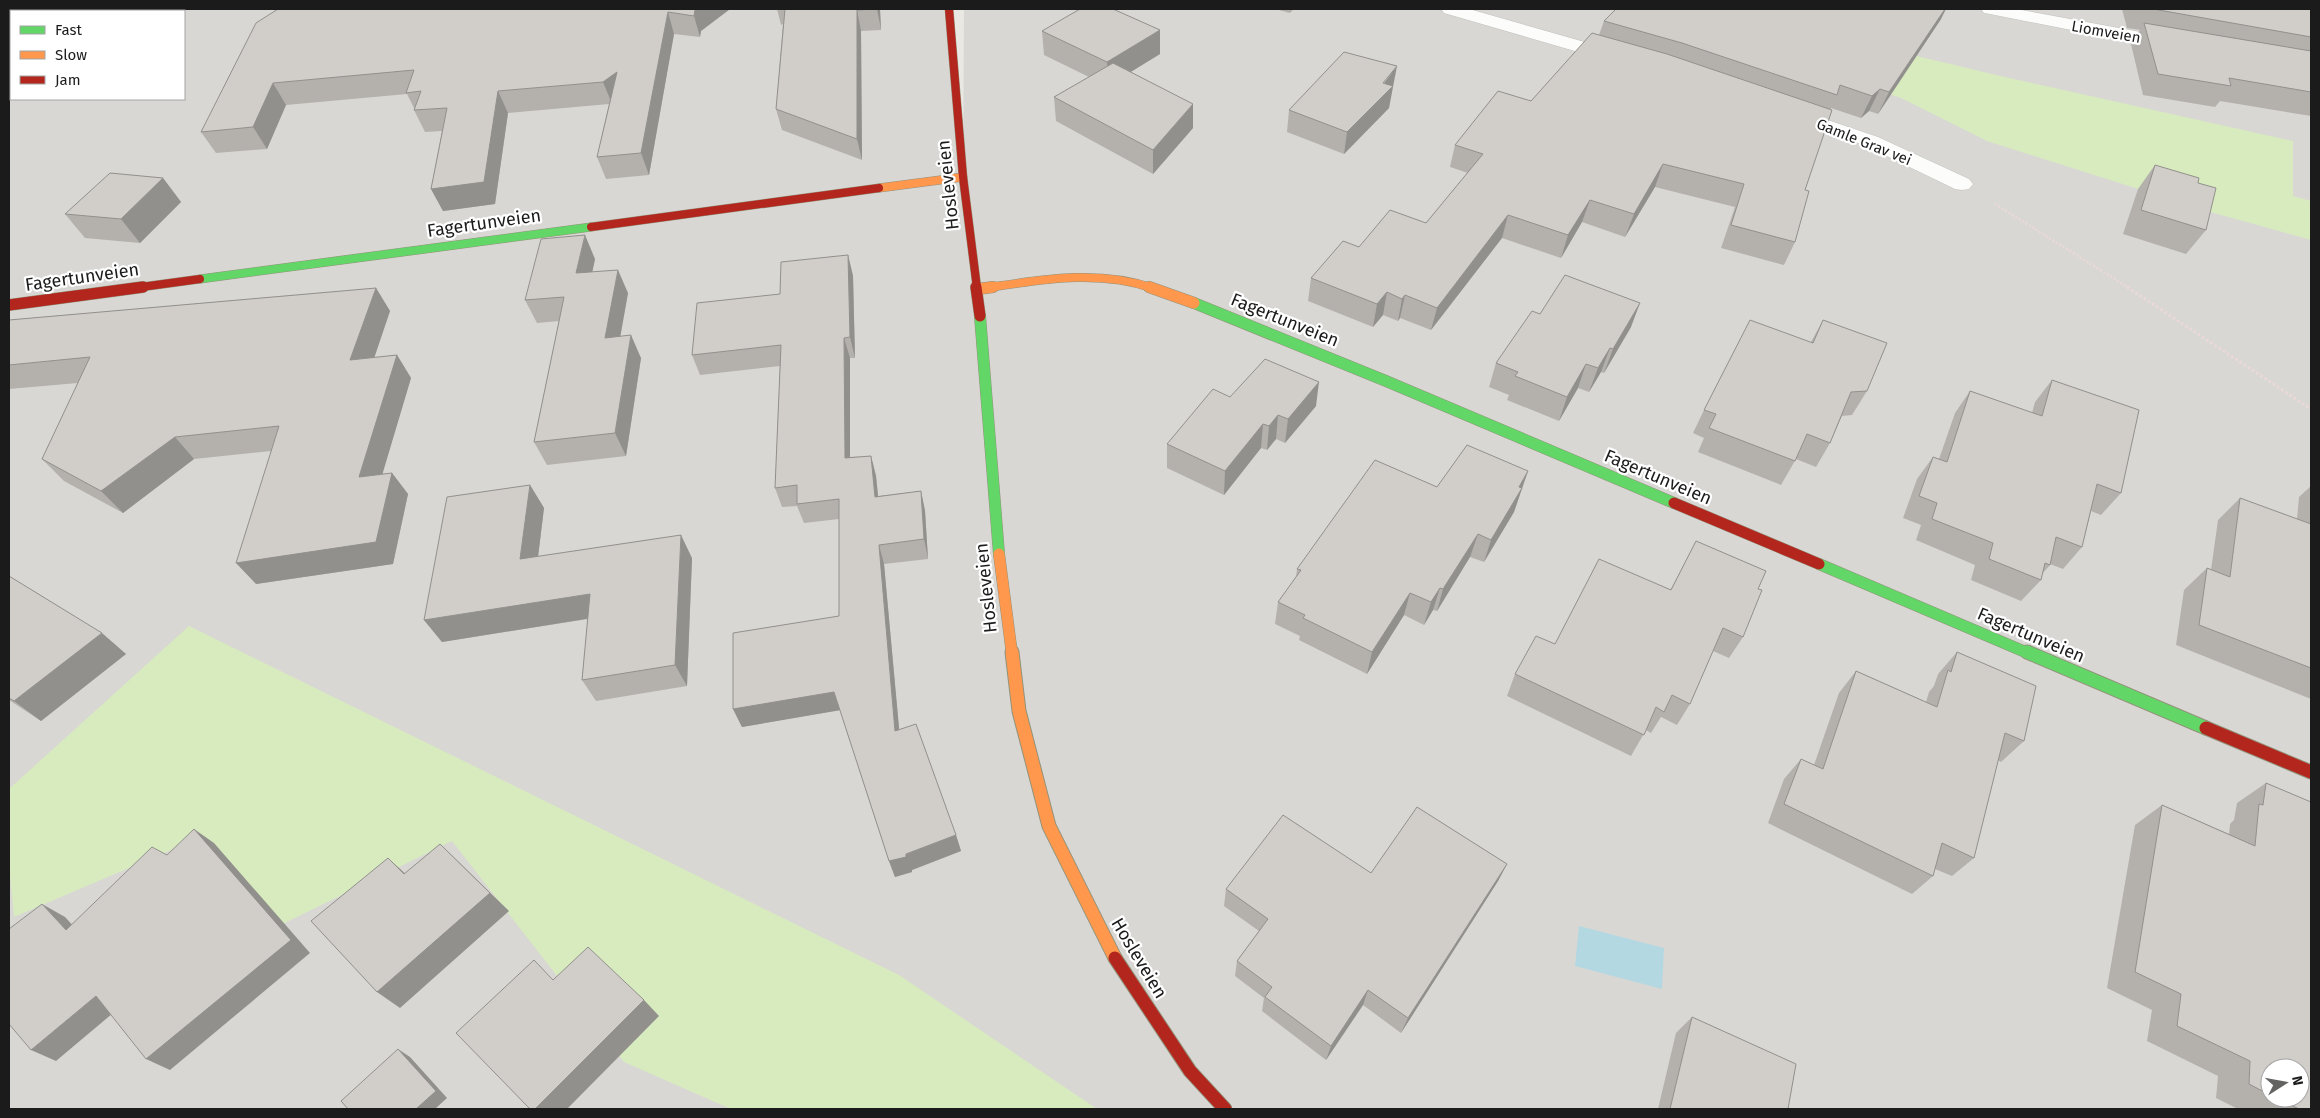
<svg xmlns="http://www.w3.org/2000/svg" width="2320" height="1118" viewBox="0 0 2320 1118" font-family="'Fira Sans',sans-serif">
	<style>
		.residential { fill: #d9d7d4; fill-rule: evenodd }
		.grass { fill: #d7ebbe }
		.water { fill: #b3d8e1 }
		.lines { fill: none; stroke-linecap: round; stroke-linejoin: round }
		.street-casing { stroke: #c2c2bf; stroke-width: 1 }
		.fast-far2-casing { stroke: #92937b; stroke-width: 9 }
		.fast-far1-casing { stroke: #92937b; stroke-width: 12 }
		.fast-casing { stroke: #92937b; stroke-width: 15 }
		.slow-far2-casing { stroke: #92937b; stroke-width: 9 }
		.slow-far1-casing { stroke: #92937b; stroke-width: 12 }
		.slow-casing { stroke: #92937b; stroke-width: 15 }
		.jam-far2-casing { stroke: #92937b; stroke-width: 9 }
		.jam-far1-casing { stroke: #92937b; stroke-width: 12 }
		.jam-casing { stroke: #92937b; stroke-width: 15 }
		.path-far1 { stroke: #ead9d6; stroke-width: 2.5; stroke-dasharray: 2 2; stroke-linecap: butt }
		.path { stroke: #ead9d6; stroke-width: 3; stroke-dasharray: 2.5 2.5; stroke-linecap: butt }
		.street { fill: #fcfcfb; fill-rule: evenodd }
		.fast-far2 { stroke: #63d668; stroke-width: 8 }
		.fast-far1 { stroke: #63d668; stroke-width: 11 }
		.fast { stroke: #63d668; stroke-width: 13 }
		.slow-far2 { stroke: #ff974d; stroke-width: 8 }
		.slow-far1 { stroke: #ff974d; stroke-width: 11 }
		.slow { stroke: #ff974d; stroke-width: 13 }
		.jam-far2 { stroke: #b3261e; stroke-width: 8 }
		.jam-far1 { stroke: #b3261e; stroke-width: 11 }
		.jam { stroke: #b3261e; stroke-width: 13 }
		.wall { fill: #b4b1ad; fill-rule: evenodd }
		.shaded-wall { fill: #92908d }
		.building { fill: #d1cec9; stroke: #92908d }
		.labels { text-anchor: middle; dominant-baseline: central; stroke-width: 4.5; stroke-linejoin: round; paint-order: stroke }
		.far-street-label { font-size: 15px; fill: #1b1b1b; stroke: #fff }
		.street-label { font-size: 18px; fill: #1b1b1b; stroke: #fff }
	</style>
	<rect width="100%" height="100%" fill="#eae8e2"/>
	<path class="residential" d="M9,9H944L963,171L964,9H2311V1109H9ZM11,11H184V99H11ZM2270,1068H2300V1098H2270Z"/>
	<g class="grass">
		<path d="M1804,29L1996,75L2293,141V196L2311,201V240L2214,213L1987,141L1901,98L1796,62Z"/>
		<path d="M189,626L899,975L1097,1109H731L624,1062L452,841L219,955L178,847L14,917L9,863V789Z"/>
	</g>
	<path class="water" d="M1579,926L1664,948L1662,989L1575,966Z"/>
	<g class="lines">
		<defs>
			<g id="street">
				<path d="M1441,9H1469L1623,53L1625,57L1623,61L1616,63L1609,61L1444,13Z"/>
				<path d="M1981,9H2016L2173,38L2180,40L2182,44L2180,48L2173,50L1990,14L1984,13Z"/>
				<path d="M1792,108L1878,137L1969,179L1973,184L1969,189L1962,190L1955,189L1864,145L1785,118L1782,114L1785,110Z"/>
			</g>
			<path id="fast-far2" d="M200,279L591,227"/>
			<g id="fast-far1">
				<path d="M1194,303L1386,381L1674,503"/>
				<path d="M980,316L999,554"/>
				<path d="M1819,564L2030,654"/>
			</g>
			<path id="fast" d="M2027,652L2206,728"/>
			<g id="slow-far2">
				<path d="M879,188L963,177"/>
				<path d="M985,288C1040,280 1098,269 1152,288"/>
			</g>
			<g id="slow-far1">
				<path d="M1149,287L1194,303"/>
				<path d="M978,289L993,287"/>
				<path d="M999,554L1012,654"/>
			</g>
			<path id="slow" d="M1012,652L1019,711L1049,826L1115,958"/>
			<g id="jam-far2">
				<path d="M949,9L963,177L977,288"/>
				<path d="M591,227L879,188"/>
				<path d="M134,288L200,279"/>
			</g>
			<g id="jam-far1">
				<path d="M976,287L980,316"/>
				<path d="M9,305L143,287"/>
				<path d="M1674,503L1819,564"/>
			</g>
			<g id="jam">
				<path d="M2206,728L2311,772"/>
				<path d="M1115,958L1190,1071L1225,1109"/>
			</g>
		</defs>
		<use href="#street" class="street-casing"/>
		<use href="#fast-far2" class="fast-far2-casing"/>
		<use href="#fast-far1" class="fast-far1-casing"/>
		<use href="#fast" class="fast-casing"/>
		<use href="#slow-far2" class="slow-far2-casing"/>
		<use href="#slow-far1" class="slow-far1-casing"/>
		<use href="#slow" class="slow-casing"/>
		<use href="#jam-far2" class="jam-far2-casing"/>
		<use href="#jam-far1" class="jam-far1-casing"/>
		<use href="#jam" class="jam-casing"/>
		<path class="path-far1" d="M1995,204L2129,288"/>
		<path class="path" d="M2127,287L2311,409"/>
		<use href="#street" class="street"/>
		<use href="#fast-far2" class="fast-far2"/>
		<use href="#fast-far1" class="fast-far1"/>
		<use href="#fast" class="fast"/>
		<use href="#slow-far2" class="slow-far2"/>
		<use href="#slow-far1" class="slow-far1"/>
		<use href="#slow" class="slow"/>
		<use href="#jam-far2" class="jam-far2"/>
		<use href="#jam-far1" class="jam-far1"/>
		<use href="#jam" class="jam"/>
	</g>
	<g class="wall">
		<path d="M9,9H137L132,11H11V34L9,36Z"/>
		<path d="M278,9H730L701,31L700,37L674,34L649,175L606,179L597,157L609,104L508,113L495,204L443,211L431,189L442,131L425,132L414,110V108L407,94L286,105L267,149L216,153L201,132Z"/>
		<path d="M777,9H880L881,30L861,31L862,160L782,130L776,109L783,24L781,25Z"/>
		<path d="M1275,9H1294L1290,13Z"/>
		<path d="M2122,9H2311V116L2220,101L2215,107L2143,95L2131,44L2140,30L2127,28Z"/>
		<path d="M1941,19L1878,114L1869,111L1861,118L1831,108L1805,190L1795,242L1784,265L1721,248L1735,207L1655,187L1625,237L1582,222L1561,258L1502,238L1431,330L1400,318L1398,321L1383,315L1373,327L1308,301L1311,278L1359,247L1426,223L1468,173L1450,167L1455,145L1531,101L1599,35L1604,21Z"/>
		<path d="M1042,31L1160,54L1130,72L1193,128L1153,174L1056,121L1054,97L1089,77L1044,55Z"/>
		<path d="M1393,88L1392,89L1389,108L1344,154L1287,132L1289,110Z"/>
		<path d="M2155,165L2198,183L2206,230L2186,254L2123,234L2138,189Z"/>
		<path d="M163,178L181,202L140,243L85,238L65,214Z"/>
		<path d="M848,255L853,276L855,358H850V457L871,456L876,476L878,496L921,491L925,511L928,559L884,564L899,730L956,835L961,851L912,870V872L895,877L889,861L840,710L742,727L733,709L839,616V519L804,523L797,506L782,507L775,488L780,366L700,375L692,355L780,294Z"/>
		<path d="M595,259L592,272L628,293L620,336L641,358L626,456L547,465L534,442L559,321L537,323L525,300Z"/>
		<path d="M376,288L390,311L374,358L397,355L411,378L382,474L392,473L408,494L393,564L256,584L271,451L194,459L123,513L64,481L42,459L78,383L9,389V320Z"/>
		<path d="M1540,314L1631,327L1604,373L1601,372L1589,392L1578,388L1559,421L1507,400L1509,395L1489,387L1496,363Z"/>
		<path d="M1823,320L1867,391L1852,415L1842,416L1830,443L1816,467L1796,459L1781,485L1698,452L1704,438L1693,433L1704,410L1811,342Z"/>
		<path d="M2052,380L2121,493L2101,515L2091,511L2082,547L2063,569L2050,564V565L2042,574L2041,580L2021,601L1971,580L1975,565L1916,540L1921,525L1903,518L1917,479L1933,457L1939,459L1955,413L1970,391L2032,413L2035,402Z"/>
		<path d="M1230,397L1316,406L1285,443L1276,439L1267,450L1261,448L1224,495L1167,468V444Z"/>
		<path d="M1528,471L1514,512L1484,562L1470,557L1437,611L1433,610L1424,625L1404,615L1367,674L1299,640L1300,636L1275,624L1278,602L1296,577L1297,569L1437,487Z"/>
		<path d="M530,485L544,508L538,556L692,558L687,686L596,701L582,680L588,619L442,642L424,620Z"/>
		<path d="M2311,486V699L2176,645L2184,590L2207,568L2211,570L2218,520L2240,498L2297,519L2299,497Z"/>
		<path d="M1696,541L1758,589L1743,637L1729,658L1713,651L1690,704L1677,725L1661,717L1651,733L1646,730L1631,756L1507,696L1515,674L1555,644L1671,589Z"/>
		<path d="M9,576L126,654L41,721L9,700Z"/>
		<path d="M1957,652L2024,741L2001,762L1998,760L1974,858L1952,876L1935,869L1933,876L1912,894L1768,823L1784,779L1801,759L1814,765L1839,693L1856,671L1926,702L1929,692L1934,686L1938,674Z"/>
		<path d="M2266,783L2311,1109H2238L2216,1098L2218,1076L2147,1041L2152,1010L2107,988L2135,825L2162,805L2229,834L2230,824L2234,820L2237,803ZM2270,1068L2300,1098H2270Z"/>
		<path d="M1507,864L1498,881L1401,1033L1363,1005L1326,1060L1262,1011L1264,998L1235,976L1237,961L1259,931L1224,906L1226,889L1371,873Z"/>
		<path d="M1692,1017L1788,1109H1658L1676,1033Z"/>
	</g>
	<g class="shaded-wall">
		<path d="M82,9H137L132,11H77Z"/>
		<path d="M696,9H730L701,31L700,37L694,16L695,10Z"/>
		<path d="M877,9H880L881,30Z"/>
		<path d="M1945,9H1946L1941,19L1878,114L1889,92Z"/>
		<path d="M857,10L861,31L862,160L857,139Z"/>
		<path d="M668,12L674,34L649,175L641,153Z"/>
		<path d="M9,28L11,32V34L9,36Z"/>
		<path d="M1160,30V54L1108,86L1107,62Z"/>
		<path d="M1397,66L1389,108L1344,154L1347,132Z"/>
		<path d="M617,72L612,104L603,82Z"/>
		<path d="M273,83L286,105L267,149L253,127Z"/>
		<path d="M1880,89L1869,111L1861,118L1872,96Z"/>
		<path d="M498,91L508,113L495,204L443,211L431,189Z"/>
		<path d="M1193,104V128L1153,174V150Z"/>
		<path d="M1663,164L1655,187L1625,237L1634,214Z"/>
		<path d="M163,178L181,202L140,243L121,219Z"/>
		<path d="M1590,200L1582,222L1561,258L1568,235Z"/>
		<path d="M1508,215L1502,238L1431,330L1437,308Z"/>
		<path d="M585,235L595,259L587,297L576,273Z"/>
		<path d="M848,255L853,276L855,358L850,337Z"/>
		<path d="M618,270L628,293L616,361L605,338Z"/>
		<path d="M376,288L390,311L366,382L350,360Z"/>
		<path d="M1387,292L1383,315L1373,327L1377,304Z"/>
		<path d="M1405,295L1400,318L1398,321L1402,299Z"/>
		<path d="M1640,303L1631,327L1604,373L1613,349Z"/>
		<path d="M631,335L641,358L626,456L615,433Z"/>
		<path d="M844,338L850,358V477L845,458Z"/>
		<path d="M1610,348L1601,372L1589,392L1598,368Z"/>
		<path d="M397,355L411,378L375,499L359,477Z"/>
		<path d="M1586,364L1578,388L1559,421L1567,397Z"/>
		<path d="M1319,382L1316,406L1285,443L1288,419Z"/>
		<path d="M1278,415L1276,439L1267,450L1269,426Z"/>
		<path d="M1263,424L1261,448L1224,495L1225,471Z"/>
		<path d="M175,437L194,459L123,513L101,491Z"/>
		<path d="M871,456L876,476L880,516L875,497Z"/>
		<path d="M1528,471L1514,512L1484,562L1491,540L1519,487Z"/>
		<path d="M392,473L408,494L393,564L256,584L236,563Z"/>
		<path d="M530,485L544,508L535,582L520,559Z"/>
		<path d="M921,491L925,511L928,559L924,539Z"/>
		<path d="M1478,534L1470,557L1437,611L1443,589Z"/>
		<path d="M681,535L692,558L687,686L675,665Z"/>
		<path d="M879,545L884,564L901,749L895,731Z"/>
		<path d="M1440,588L1433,610L1424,625L1431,602Z"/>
		<path d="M1410,593L1404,615L1367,674L1372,652Z"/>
		<path d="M590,594L604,616L442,642L424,620Z"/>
		<path d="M102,633L126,654L41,721L14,701Z"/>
		<path d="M834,692L841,710L742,727L733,709Z"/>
		<path d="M194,829L214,843L310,953L170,1070L146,1059Z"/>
		<path d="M956,835L961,851L912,870V872L895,877L889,861Z"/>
		<path d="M440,844L509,911L400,1008L377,992Z"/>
		<path d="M388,858L409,877L404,874Z"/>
		<path d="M1507,864L1498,881L1401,1033L1408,1018Z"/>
		<path d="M42,904L65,917L89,943L66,930Z"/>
		<path d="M1368,990L1363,1005L1326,1060L1331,1046Z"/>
		<path d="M96,996L119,1008L56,1061L31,1050Z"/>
		<path d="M644,1000L659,1016L567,1109H535Z"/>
		<path d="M398,1049L410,1057L447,1098L435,1109H416Z"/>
	</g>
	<g class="building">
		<path d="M9,9H82L77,11H11V18L9,17Z"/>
		<path d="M278,9H696L695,10L694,16L668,12L641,153L597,157L617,72L603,82L498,91L484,182L431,189L447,108L414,110L421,91L406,93L414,70L273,83L253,127L201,132L256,23Z"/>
		<path d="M785,9H877L857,10V139L776,109Z"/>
		<path d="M1080,9H1113L1160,30L1107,62L1042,31Z"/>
		<path d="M1616,9H1945L1889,92L1880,89L1872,96L1840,85L1837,95L1682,43L1604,21Z"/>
		<path d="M2153,9H2311V37Z"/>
		<path d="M2144,23L2311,51V92L2229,78L2231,86L2158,74Z"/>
		<path d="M1592,33L1667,54L1832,110L1805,190L1809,191L1795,242L1731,225L1744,184L1663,164L1634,214L1590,200L1568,235L1508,215L1437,308L1405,295L1402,299L1387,292L1377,304L1311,278L1343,241L1359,247L1390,210L1426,223L1483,154L1455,145L1498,91L1531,101Z"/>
		<path d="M1344,52L1397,66L1383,83L1393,86L1347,132L1289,110Z"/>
		<path d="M1113,63L1193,104L1153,150L1054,97Z"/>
		<path d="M2155,165L2199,178L2198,183L2216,188L2206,230L2141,210Z"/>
		<path d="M110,173L163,178L121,219L65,214Z"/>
		<path d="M585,235L576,273L618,270L605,338L631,335L615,433L534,442L564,297L525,300L541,239Z"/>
		<path d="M848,255L850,337L844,338L845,458L871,456L875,497L921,491L924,539L879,545L895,731L916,724L956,835L906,854V857L889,861L834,692L733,709V633L839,616V499L797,504V485L775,488L781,345L692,355L697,303L780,294L781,262Z"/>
		<path d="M1565,275L1640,303L1613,349L1610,348L1598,368L1586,364L1567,397L1515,376L1518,372L1496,363L1532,311L1540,314Z"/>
		<path d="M376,288L350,360L397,355L359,477L392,473L376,542L236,563L279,426L175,437L101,491L42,459L90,357L9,365V320Z"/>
		<path d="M1750,320L1813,343L1823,320L1887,343L1867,391L1851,392L1830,443L1807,434L1795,461L1709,428L1716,414L1704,410Z"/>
		<path d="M1265,359L1319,382L1288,419L1278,415L1269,426L1263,424L1225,471L1167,444L1213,389L1230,397Z"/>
		<path d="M2052,380L2139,410L2121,493L2097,484L2082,547L2056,537L2050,565L2045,563L2041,580L1989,559L1993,543L1932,519L1937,503L1919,496L1933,457L1947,462L1970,391L2042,416Z"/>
		<path d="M1467,445L1528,471L1519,487L1522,488L1491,540L1478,534L1443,589L1440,588L1431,602L1410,593L1372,652L1303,618L1305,615L1278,602L1301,570L1297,569L1375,460L1437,487Z"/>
		<path d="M530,485L520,559L681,535L675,665L582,680L590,594L424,620L447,497Z"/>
		<path d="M2240,498L2311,524V668L2199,625L2207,568L2230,577Z"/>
		<path d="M1696,541L1766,571L1758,589L1762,590L1743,637L1723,628L1690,704L1672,695L1664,712L1656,707L1644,735L1515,674L1536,636L1555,644L1599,559L1671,590Z"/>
		<path d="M9,576L102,633L14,701L9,698Z"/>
		<path d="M1957,652L2036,686L2024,741L2005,733L1974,858L1942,843L1933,876L1784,804L1801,759L1823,769L1856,671L1937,707L1948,670L1951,672Z"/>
		<path d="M2266,783L2311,802V1109H2299L2277,1098H2300V1068H2270V1095L2249,1084L2250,1061L2177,1026L2181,994L2135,972L2162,805L2255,846L2259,804L2263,805Z"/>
		<path d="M1417,807L1507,864L1408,1018L1368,990L1331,1046L1265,997L1272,987L1237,961L1268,919L1226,889L1283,815L1371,873Z"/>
		<path d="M194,829L291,940L146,1059L96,996L31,1050L9,1024V929L42,904L66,930L152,847L167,855Z"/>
		<path d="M440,844L490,893L377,992L311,921L388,858L404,874Z"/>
		<path d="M588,947L644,1000L535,1109H530L456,1033L534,960L553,980Z"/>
		<path d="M1692,1017L1796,1064L1788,1109H1670Z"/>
		<path d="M398,1049L436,1091L416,1109H348L341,1101Z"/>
	</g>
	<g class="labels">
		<g class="far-street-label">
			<text transform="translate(2106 32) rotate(10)">Liomveien</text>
			<text transform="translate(1864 142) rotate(22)">Gamle Grav vei</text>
		</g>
		<g class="street-label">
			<text transform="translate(948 185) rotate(-96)">Hosleveien</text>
			<text transform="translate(484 223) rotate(-8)">Fagertunveien</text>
			<text transform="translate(82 277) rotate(-8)">Fagertunveien</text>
			<text transform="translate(1285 320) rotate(22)">Fagertunveien</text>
			<text transform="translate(1658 477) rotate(23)">Fagertunveien</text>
			<text transform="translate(986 588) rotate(-96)">Hosleveien</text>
			<text transform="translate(2031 635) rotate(23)">Fagertunveien</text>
			<text transform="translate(1139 958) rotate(59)">Hosleveien</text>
		</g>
	</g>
	<rect width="2320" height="1118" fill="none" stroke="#1b1b1b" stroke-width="20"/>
	<rect x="10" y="10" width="175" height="90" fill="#ffffff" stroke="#a4a4a4"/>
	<rect x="20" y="26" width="25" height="8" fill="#63d668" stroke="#a4a4a4"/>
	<text x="55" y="35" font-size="15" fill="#1b1b1b">Fast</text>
	<rect x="20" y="51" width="25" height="8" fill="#ff974d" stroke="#a4a4a4"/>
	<text x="55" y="60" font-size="15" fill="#1b1b1b">Slow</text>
	<rect x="20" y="76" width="25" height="8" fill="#b3261e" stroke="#a4a4a4"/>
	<text x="55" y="85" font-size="15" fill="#1b1b1b">Jam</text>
	<g transform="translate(2285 1083) rotate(79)"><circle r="24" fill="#ffffff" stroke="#a4a4a4"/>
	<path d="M0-4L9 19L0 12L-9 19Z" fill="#636361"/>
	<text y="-8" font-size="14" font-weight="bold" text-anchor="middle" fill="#1b1b1b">N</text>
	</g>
</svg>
